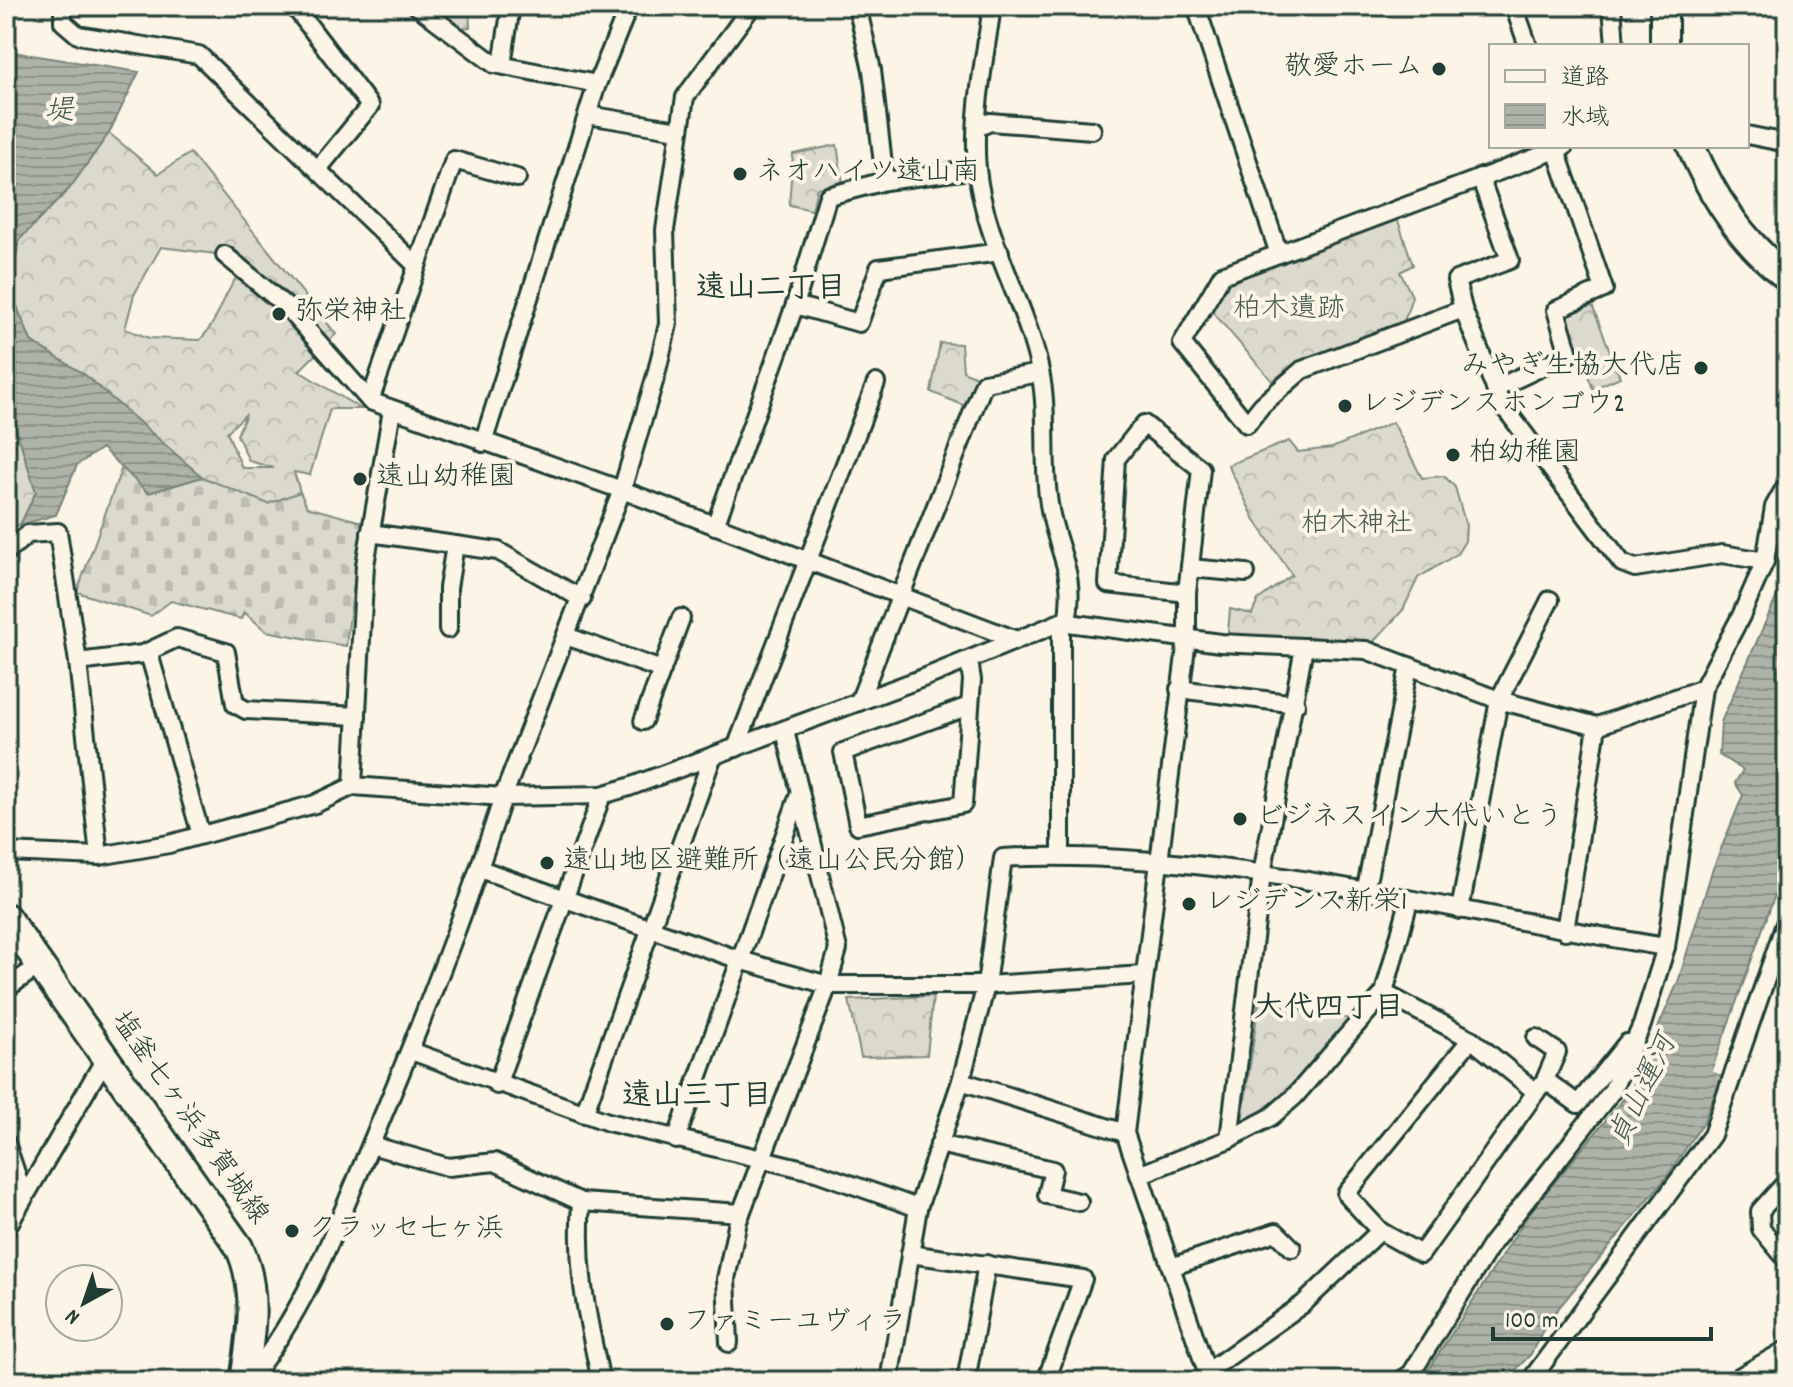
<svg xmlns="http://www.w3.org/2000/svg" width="1793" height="1387" viewBox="0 0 1793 1387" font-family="Dekko,'Klee One',sans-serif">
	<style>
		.forest { fill: url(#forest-crowns); stroke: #7e8c80; stroke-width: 2; fill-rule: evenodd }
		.cemetery { fill: url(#cemetery-stones); stroke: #7e8c80; stroke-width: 2 }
		.water { fill: url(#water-rules); stroke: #758479; stroke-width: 2 }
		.pier { fill: #fcf5e5 }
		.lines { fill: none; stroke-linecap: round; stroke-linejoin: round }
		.minor-casing { stroke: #1f3d34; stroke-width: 22 }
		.primary-casing { stroke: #1f3d34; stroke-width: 32 }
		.minor { stroke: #fcf5e5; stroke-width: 16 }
		.primary { stroke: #fcf5e5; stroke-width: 26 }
		.poi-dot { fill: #1f3d34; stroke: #fcf5e5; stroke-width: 3 }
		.labels { text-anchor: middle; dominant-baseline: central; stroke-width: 8; stroke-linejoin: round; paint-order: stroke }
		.poi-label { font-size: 28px; fill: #1f3d34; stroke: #fcf5e5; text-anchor: start }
		.park-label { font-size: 28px; fill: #455c52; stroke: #fcf5e5 }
		.street-label { font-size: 28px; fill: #1f3d34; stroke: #fcf5e5 }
		.water-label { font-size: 30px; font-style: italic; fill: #435a51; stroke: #fcf5e5 }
		.neighbourhood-label { font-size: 30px; font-weight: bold; fill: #1f3d34; stroke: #fcf5e5 }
	</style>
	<defs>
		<pattern id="forest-crowns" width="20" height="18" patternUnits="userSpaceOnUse" patternTransform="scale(2)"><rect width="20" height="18" fill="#dcdacc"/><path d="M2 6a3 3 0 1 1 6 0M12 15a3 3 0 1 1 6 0" fill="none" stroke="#bcbcb0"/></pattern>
		<pattern id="cemetery-stones" width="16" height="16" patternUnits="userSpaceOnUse" patternTransform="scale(2)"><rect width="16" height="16" fill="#dcdacc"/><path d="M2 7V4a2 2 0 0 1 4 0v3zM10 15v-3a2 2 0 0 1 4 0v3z" fill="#bcbcb0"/></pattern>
		<pattern id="water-rules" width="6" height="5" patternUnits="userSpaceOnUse" patternTransform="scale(2)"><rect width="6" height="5" fill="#aeb3a7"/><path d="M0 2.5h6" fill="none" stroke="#8d9389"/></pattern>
	</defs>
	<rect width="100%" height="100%" fill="#fcf5e5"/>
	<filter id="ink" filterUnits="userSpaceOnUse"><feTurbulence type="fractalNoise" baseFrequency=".0125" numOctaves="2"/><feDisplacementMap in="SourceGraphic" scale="16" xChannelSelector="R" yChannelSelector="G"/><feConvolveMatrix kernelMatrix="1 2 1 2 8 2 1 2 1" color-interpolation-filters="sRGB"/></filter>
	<g filter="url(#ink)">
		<g class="forest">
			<path d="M433,6H469L470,27L462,28Z"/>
			<path d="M109,133L158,174L190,153L336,334L299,371L361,409H330L310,475L294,472L300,492L268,504L202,477L85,375L31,341L10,290L19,240L69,189ZM161,247L216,254L238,275C222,297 219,320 200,340L149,338L125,329L134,295ZM246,414L237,435L249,461L274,468H242L227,432Z"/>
			<path d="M837,145L843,183L817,188L812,210L789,205L793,154Z"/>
			<path d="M1396,215L1413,265L1400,272L1412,296L1404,322L1299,361L1272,381L1210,309L1228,280Z"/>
			<path d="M1592,305L1620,377L1593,389L1566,315Z"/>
			<path d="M940,343L961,344L963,371L977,377L965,406L931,392Z"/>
			<path d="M6,396L36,492L20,525L6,527Z"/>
			<path d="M1393,422L1422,478L1444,476L1455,487L1466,526L1465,541L1457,554L1418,578L1403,610L1366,650L1227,643L1230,609L1252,614L1258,600L1292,575L1256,522L1228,465L1289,441L1298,452L1332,448Z"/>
			<path d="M933,996L927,1055L861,1057L849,1000Z"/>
			<path d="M1259,1001L1350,1019L1271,1112L1242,1122Z"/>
		</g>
		<path class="cemetery" d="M122,467L148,493L202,477L268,504L300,492L307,507L362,522L346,646L266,631L244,612L241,619L171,601L151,616L77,592Z"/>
		<g class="water">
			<path d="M6,51L139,72L109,133L69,189L19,240L10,290L31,341L85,375L202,477L148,493L102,448L77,465L56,515L20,525L36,492L6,396Z"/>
			<path d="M1786,576L1787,861L1712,1070L1722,1076L1703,1123L1666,1178L1547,1322L1531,1354L1505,1381H1421L1532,1209L1631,1090L1678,982L1712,871L1743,795L1735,783L1743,770L1719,755L1721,722Z"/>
		</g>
		<path class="pier" d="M1787,871L1717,1069L1724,1072L1722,1076L1712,1071Z"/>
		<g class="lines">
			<defs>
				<g id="minor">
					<path d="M63,6V22L78,35L199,55L417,266"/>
					<path d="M294,6L370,106L318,169"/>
					<path d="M417,6L494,64L597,84"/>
					<path d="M857,6L872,70L885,181L977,169"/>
					<path d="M992,6C985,58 972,116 977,169C984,239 1026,302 1040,371C1049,414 1042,461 1049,504C1056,551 1077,570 1067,622"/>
					<path d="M1196,6L1279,254"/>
					<path d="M1514,6L1528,46"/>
					<path d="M1612,6L1615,46"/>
					<path d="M502,65L511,6"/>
					<path d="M588,115L678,130"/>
					<path d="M978,127L990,122L1092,130"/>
					<path d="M1747,135L1787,143"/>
					<path d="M1564,147L1222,275L1182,343L1247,424L1262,405L1302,370L1463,309L1501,403L1622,563L1635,568L1722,554L1765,561"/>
					<path d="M517,178L454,160L370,401L622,490L1014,639"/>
					<path d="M225,255L288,308L370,401"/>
					<path d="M795,305L859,323L879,268L1000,252"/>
					<path d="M1463,309L1456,280L1510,260L1480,177"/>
					<path d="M1495,389L1569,354L1556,310L1604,289L1556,150"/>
					<path d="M392,410L365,565L353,786L503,797L622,490L656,375L668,324L665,230L685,97L752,6"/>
					<path d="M483,443L597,84L629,6"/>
					<path d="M715,526L795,305L828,196L885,181"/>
					<path d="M370,533L498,551L582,599"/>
					<path d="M6,552L28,534L58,532L78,662L99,856"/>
					<path d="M1190,568L1246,573"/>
					<path d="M1187,593L1108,584L1116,459L1144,424L1201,469L1187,593V639L1125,1133L1210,1381"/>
					<path d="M1061,622V855"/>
					<path d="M448,629V588L455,545"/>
					<path d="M566,636L662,670"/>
					<path d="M143,654L150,657L201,835"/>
					<path d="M969,661L972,680L963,804L858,825L843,752L969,706"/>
					<path d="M78,662L143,654L177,638L226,652L235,704L246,710L357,716"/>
					<path d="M1179,689L1296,704"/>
					<path d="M859,702L984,383L1040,373"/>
					<path d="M643,721L681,618"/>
					<path d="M736,748L876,383"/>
					<path d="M6,852L99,856L169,844L315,804L353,786"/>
					<path d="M480,869L740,960L828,985H986L1144,975"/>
					<path d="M1365,893L1409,666"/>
					<path d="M1460,910L1499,700L1550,600"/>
					<path d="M1565,931L1597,726"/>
					<path d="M6,989L41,964"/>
					<path d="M1536,1038L1557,1052L1545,1080"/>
					<path d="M411,1051L608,1122L816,1172L918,1208L961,1081L986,985L1003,858C1226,847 1447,913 1666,947"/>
					<path d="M961,1081L1125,1133"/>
					<path d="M497,1085L602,795"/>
					<path d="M1536,1092L1545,1080L1578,1104L1627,1043"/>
					<path d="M584,1114L712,758"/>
					<path d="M1229,1139L1262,874L1304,647"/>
					<path d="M676,1140L800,792L785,731"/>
					<path d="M6,1143L24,1197"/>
					<path d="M939,1144L1053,1170L1047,1195L1079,1202"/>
					<path d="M371,1145L448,1167L495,1162L581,1202L741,1213"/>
					<path d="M1139,1175L1229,1139L1271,1117L1294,1097L1384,993L1409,901"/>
					<path d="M1787,1181L1760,1211L1761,1229L1787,1260"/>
					<path d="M581,1202C576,1270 587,1316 601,1381"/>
					<path d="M6,1229L106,1057"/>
					<path d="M1380,1231L1346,1194L1471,1039"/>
					<path d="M910,1254L1083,1279L1046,1381"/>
					<path d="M1171,1267L1276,1232L1292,1248"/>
					<path d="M729,1343L726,1279L738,1221L828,985L838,949L800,792"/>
					<path d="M1207,1372L1303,1304L1380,1231L1421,1254L1536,1092L1471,1039L1384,993"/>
					<path d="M248,1381C306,1310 336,1228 371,1144C419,1030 465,915 503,797L602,795L629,787L931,675L1061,622L1221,643L1366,650L1499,700L1597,726L1703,688"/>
					<path d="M889,1381L918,1208"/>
					<path d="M966,1381L987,1264"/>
					<path d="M1400,1381L1411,1374L1491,1245L1612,1091L1642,1025L1666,947L1703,688L1741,616L1765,561L1774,507L1787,484"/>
					<path d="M1530,1381L1712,1135L1787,918"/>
				</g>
				<g id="primary">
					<path d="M1664,6V46"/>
					<path d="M1691,146C1712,196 1743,243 1787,277"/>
					<path d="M6,917L239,1247C259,1290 251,1336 244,1381"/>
					<path d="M1742,1381L1787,1355"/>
					<path d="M1783,1381L1787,1379"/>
				</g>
			</defs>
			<use href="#minor" class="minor-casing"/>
			<use href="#primary" class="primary-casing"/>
			<use href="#minor" class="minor"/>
			<use href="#primary" class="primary"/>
		</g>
	</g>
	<g class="poi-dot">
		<circle cx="1439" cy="69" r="8"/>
		<circle cx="740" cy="174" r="8"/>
		<circle cx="279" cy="314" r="8"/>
		<circle cx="1701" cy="368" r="8"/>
		<circle cx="1345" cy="406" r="8"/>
		<circle cx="1453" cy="455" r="8"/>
		<circle cx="360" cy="479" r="8"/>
		<circle cx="1240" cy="819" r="8"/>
		<circle cx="547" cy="863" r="8"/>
		<circle cx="1189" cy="904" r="8"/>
		<circle cx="292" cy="1231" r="8"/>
		<circle cx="667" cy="1324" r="8"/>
	</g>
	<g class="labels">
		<g class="poi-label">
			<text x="1423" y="69" text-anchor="end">敬愛ホーム</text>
			<text x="756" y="174">ネオハイツ遠山南</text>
			<text x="295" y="314">弥栄神社</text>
			<text x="1685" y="368" text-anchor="end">みやぎ生協大代店</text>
			<text x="1361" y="406">レジデンスホンゴウ2</text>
			<text x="1469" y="455">柏幼稚園</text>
			<text x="376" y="479">遠山幼稚園</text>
			<text x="1256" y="819">ビジネスイン大代いとう</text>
			<text x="563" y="863">遠山地区避難所（遠山公民分館）</text>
			<text x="1205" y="904">レジデンス新栄1</text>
			<text x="308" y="1231">クラッセ七ヶ浜</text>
			<text x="683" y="1324">ファミーユヴィラ</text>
		</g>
		<g class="park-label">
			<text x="1289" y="311">柏木遺跡</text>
			<text x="1357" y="526">柏木神社</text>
		</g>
		<g class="street-label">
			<text transform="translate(188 1119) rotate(55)">塩釜七ヶ浜多賀城線</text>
		</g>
		<g class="water-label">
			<text x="59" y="113">堤</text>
			<text transform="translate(1645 1092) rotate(-65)">貞山運河</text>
		</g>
		<g class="neighbourhood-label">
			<text x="771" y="290">遠山二丁目</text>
			<text x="1329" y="1010">大代四丁目</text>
			<text x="697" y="1098">遠山三丁目</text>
		</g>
	</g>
	<rect width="1793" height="1387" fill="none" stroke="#fcf5e5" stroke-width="32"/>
	<rect x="16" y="16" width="1761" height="1355" fill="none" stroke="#1f3d34" stroke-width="3" filter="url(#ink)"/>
	<rect x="1489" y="44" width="260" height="104" fill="#fcf5e5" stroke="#a4ab9e" stroke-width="2"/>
	<rect x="1505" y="70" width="40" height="12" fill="#fcf5e5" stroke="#a4ab9e" stroke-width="2"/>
	<text x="1561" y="84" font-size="24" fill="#1f3d34">道路</text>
	<rect x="1505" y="104" width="40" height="24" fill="url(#water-rules)" stroke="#a4ab9e" stroke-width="2"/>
	<text x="1561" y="124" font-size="24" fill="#1f3d34">水域</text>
	<g transform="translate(84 1303) rotate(220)"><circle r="38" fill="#fcf5e5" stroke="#a4ab9e" stroke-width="2"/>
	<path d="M0-6L14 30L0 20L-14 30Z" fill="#1f3d34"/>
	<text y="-12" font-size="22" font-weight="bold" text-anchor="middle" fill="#1f3d34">N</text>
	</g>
	<path d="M1493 1327v12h218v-12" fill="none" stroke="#1f3d34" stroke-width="4"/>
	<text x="1505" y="1327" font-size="24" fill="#1f3d34" stroke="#fcf5e5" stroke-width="6" paint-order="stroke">100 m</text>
</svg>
